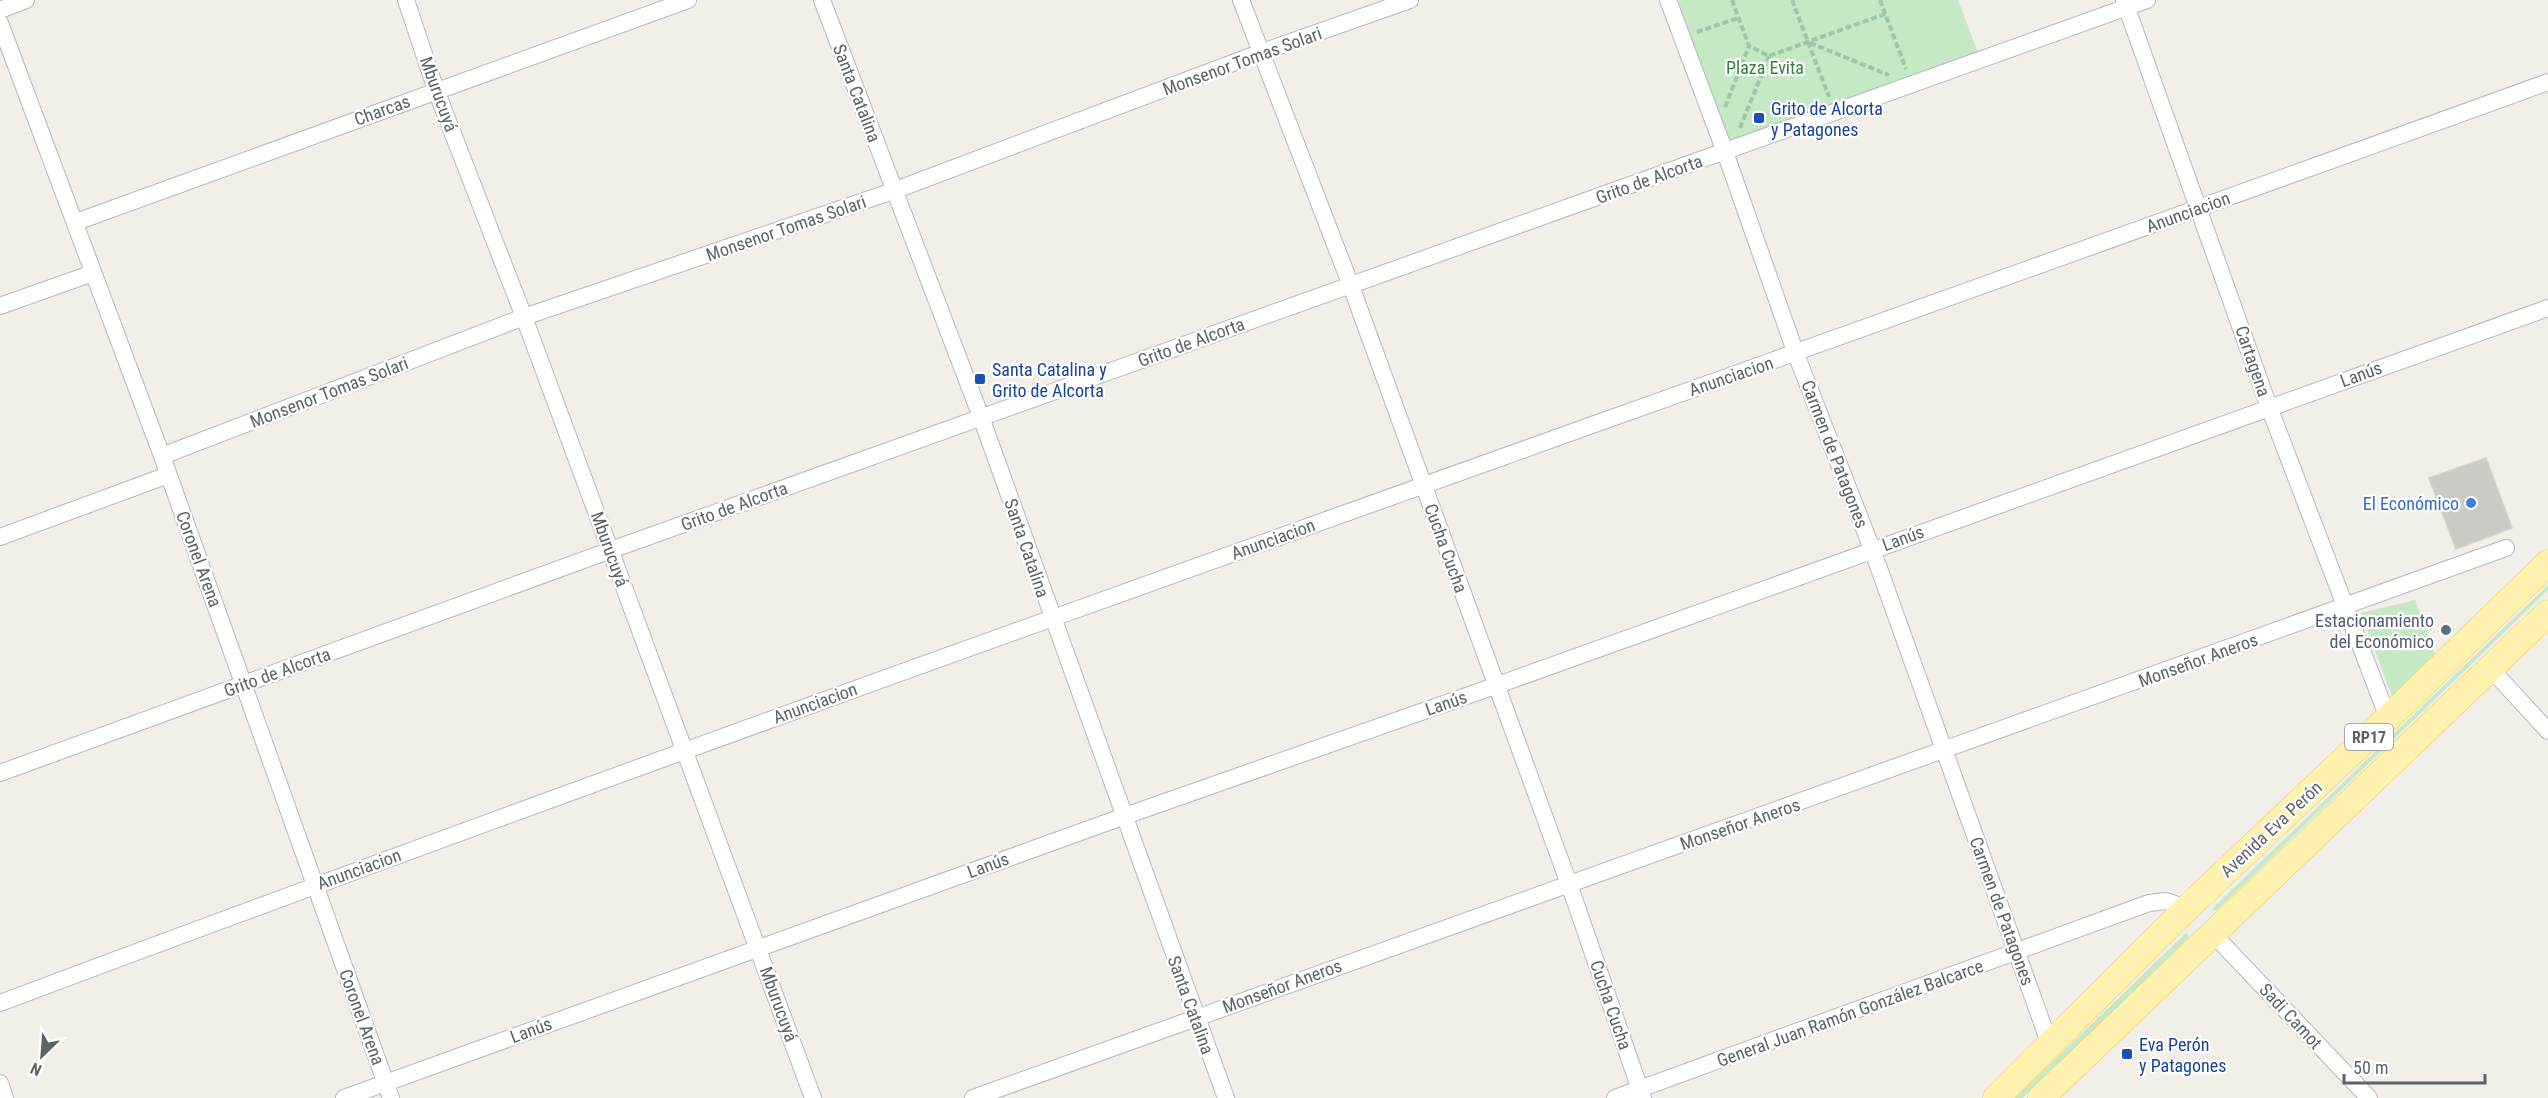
<svg xmlns="http://www.w3.org/2000/svg" width="2548" height="1098" viewBox="0 0 2548 1098" font-family="'Roboto Condensed',sans-serif">
	<style>
		.green { fill: #c5e8c5 }
		.building { fill: #cccac5; stroke: #d6d1c6; stroke-width: 1.5 }
		.lines { fill: none; stroke-linecap: round; stroke-linejoin: round }
		.minor-casing { stroke: #b5b8bc; stroke-width: 18 }
		.primary-casing { stroke: #f2c960; stroke-width: 27 }
		.path { stroke: #9cc7a9; stroke-width: 4; stroke-dasharray: 6 3; stroke-linecap: butt }
		.minor { stroke: #fff; stroke-width: 16 }
		.primary { stroke: #fff2af; stroke-width: 26 }
		.transit-dot { fill: #1a4fb4; stroke: #fff; stroke-width: 2 }
		.shop-dot { fill: #3f7fe0; stroke: #fff; stroke-width: 2 }
		.service-dot { fill: #5c6f8a; stroke: #fff; stroke-width: 2 }
		.labels { text-anchor: middle; dominant-baseline: central; stroke-width: 4.5; stroke-linejoin: round; paint-order: stroke }
		.shield { fill: #fff; stroke: #8f9295; stroke-width: 1.5 }
		.shield-label { font-size: 16px; font-weight: bold; fill: #5f6368 }
		.street-label { font-size: 18px; fill: #5f6368; stroke: #fff }
		.park-label { font-size: 18px; fill: #348238; stroke: #fff }
		.transit-label { font-size: 18px; fill: #164399; stroke: #fff; text-anchor: start }
		.shop-label { font-size: 18px; fill: #366cbe; stroke: #fff; text-anchor: end }
		.service-label { font-size: 18px; fill: #4e5e75; stroke: #fff; text-anchor: end }
	</style>
	<rect width="100%" height="100%" fill="#f1efe8"/>
	<g class="green">
		<path d="M1668,0H1958L1980,58L1725,152Z"/>
		<path d="M2548,585V590L2216,911L2212,909Z"/>
		<path d="M2415,600L2437,660L2392,696L2361,613Z"/>
		<path d="M2186,933L2189,937L2023,1098H2015Z"/>
	</g>
	<path class="building" d="M2486,458L2512,528L2456,549L2429,478Z"/>
	<g class="lines">
		<defs>
			<g id="minor">
				<path d="M406,0L436,90L524,317L813,1098"/>
				<path d="M822,0L981,417L1226,1098"/>
				<path d="M1241,0L1351,286L1569,884L1643,1098"/>
				<path d="M1668,0L1725,152L1796,354L1872,549L2050,1045"/>
				<path d="M2124,0L2269,407L2388,718"/>
				<path d="M0,10L26,0"/>
				<path d="M0,23L162,456L391,1098"/>
				<path d="M76,222L688,0"/>
				<path d="M0,306L93,273"/>
				<path d="M162,456L524,317L893,191L1262,52L1410,0"/>
				<path d="M0,537L168,475"/>
				<path d="M2491,669L2548,731"/>
				<path d="M0,773L611,550L2147,0"/>
				<path d="M2213,934L2369,1098"/>
				<path d="M0,1003C846,686 1699,390 2548,82"/>
				<path d="M0,1083L5,1098"/>
				<path d="M344,1098L1125,816L1495,686L2548,308"/>
				<path d="M973,1098L2506,548"/>
				<path d="M1615,1098L2149,903L2166,901L2187,908"/>
			</g>
			<g id="primary">
				<path d="M1996,1098L2187,908L2388,718L2548,563"/>
				<path d="M2041,1098L2548,613"/>
			</g>
		</defs>
		<use href="#minor" class="minor-casing"/>
		<use href="#primary" class="primary-casing"/>
		<g class="path">
			<path d="M1732,0L1749,46L1769,56L1885,14"/>
			<path d="M1792,0L1829,97"/>
			<path d="M1880,0L1906,69"/>
			<path d="M1697,32L1738,18"/>
			<path d="M1810,43L1889,75"/>
			<path d="M1725,107L1749,46"/>
			<path d="M1740,128L1769,56"/>
		</g>
		<use href="#minor" class="minor"/>
		<use href="#primary" class="primary"/>
	</g>
	<g class="transit-dot">
		<rect x="1753" y="112" width="12" height="12" rx="3"/>
		<rect x="974" y="373" width="12" height="12" rx="3"/>
		<rect x="2121" y="1048" width="12" height="12" rx="3"/>
	</g>
	<circle class="shop-dot" cx="2471" cy="503" r="6"/>
	<circle class="service-dot" cx="2446" cy="630" r="6"/>
	<g class="labels">
		<rect class="shield" x="2345" y="724" width="48" height="26" rx="4.5"/>
		<g class="shield-label">
			<text x="2369" y="737">RP17</text>
		</g>
		<g class="street-label">
			<text transform="translate(1242 61) rotate(-20)">Monsenor Tomas Solari</text>
			<text transform="translate(857 93) rotate(69)">Santa Catalina</text>
			<text transform="translate(439 94) rotate(70)">Mburucuyá</text>
			<text transform="translate(382 110) rotate(-20)">Charcas</text>
			<text transform="translate(1649 179) rotate(-20)">Grito de Alcorta</text>
			<text transform="translate(2188 212) rotate(-20)">Anunciacion</text>
			<text transform="translate(786 228) rotate(-19)">Monsenor Tomas Solari</text>
			<text transform="translate(1191 342) rotate(-20)">Grito de Alcorta</text>
			<text transform="translate(2253 361) rotate(71)">Cartagena</text>
			<text transform="translate(2361 374) rotate(-20)">Lanús</text>
			<text transform="translate(1731 376) rotate(-19)">Anunciacion</text>
			<text transform="translate(329 392) rotate(-21)">Monsenor Tomas Solari</text>
			<text transform="translate(1835 454) rotate(69)">Carmen de Patagones</text>
			<text transform="translate(734 506) rotate(-20)">Grito de Alcorta</text>
			<text transform="translate(1903 538) rotate(-20)">Lanús</text>
			<text transform="translate(1273 539) rotate(-20)">Anunciacion</text>
			<text transform="translate(1027 548) rotate(71)">Santa Catalina</text>
			<text transform="translate(1446 548) rotate(70)">Cucha Cucha</text>
			<text transform="translate(610 549) rotate(70)">Mburucuyá</text>
			<text transform="translate(199 559) rotate(70)">Coronel Arena</text>
			<text transform="translate(2198 660) rotate(-20)">Monseñor Aneros</text>
			<text transform="translate(277 672) rotate(-20)">Grito de Alcorta</text>
			<text transform="translate(815 703) rotate(-20)">Anunciacion</text>
			<text transform="translate(1446 703) rotate(-19)">Lanús</text>
			<text transform="translate(1740 824) rotate(-19)">Monseñor Aneros</text>
			<text transform="translate(2271 829) rotate(-43)">Avenida Eva Perón</text>
			<text transform="translate(988 865) rotate(-20)">Lanús</text>
			<text transform="translate(359 869) rotate(-20)">Anunciacion</text>
			<text transform="translate(2002 911) rotate(70)">Carmen de Patagones</text>
			<text transform="translate(1282 986) rotate(-20)">Monseñor Aneros</text>
			<text transform="translate(779 1004) rotate(70)">Mburucuyá</text>
			<text transform="translate(1191 1005) rotate(70)">Santa Catalina</text>
			<text transform="translate(1611 1005) rotate(71)">Cucha Cucha</text>
			<text transform="translate(1850 1013) rotate(-20)">General Juan Ramón González Balcarce</text>
			<text transform="translate(2291 1016) rotate(47)">Sadi Camot</text>
			<text transform="translate(362 1017) rotate(70)">Coronel Arena</text>
			<text transform="translate(531 1030) rotate(-20)">Lanús</text>
		</g>
		<g class="park-label">
			<text x="1765" y="67">Plaza Evita</text>
		</g>
		<g class="transit-label">
			<text x="1771" y="108">Grito de Alcorta<tspan x="1771" dy="21">y Patagones</tspan></text>
			<text x="992" y="369">Santa Catalina y<tspan x="992" dy="21">Grito de Alcorta</tspan></text>
			<text x="2139" y="1044">Eva Perón<tspan x="2139" dy="21">y Patagones</tspan></text>
		</g>
		<g class="shop-label">
			<text x="2459" y="503">El Económico</text>
		</g>
		<g class="service-label">
			<text x="2434" y="620">Estacionamiento<tspan x="2434" dy="21">del Económico</tspan></text>
		</g>
	</g>
	<g transform="translate(42 1056) rotate(205)" stroke="#ffffff" stroke-width="4.5" paint-order="stroke">
	<path d="M0-4.5L10 22L0 15L-10 22Z" fill="#5f6368"/>
	<text y="-9" font-size="16" font-weight="bold" text-anchor="middle" fill="#5f6368">N</text>
	</g>
	<path d="M2344 1074v9h141v-9" fill="none" stroke="#5f6368" stroke-width="3"/>
	<text x="2353" y="1074" font-size="18" fill="#5f6368" stroke="#ffffff" stroke-width="4.5" paint-order="stroke">50 m</text>
</svg>
